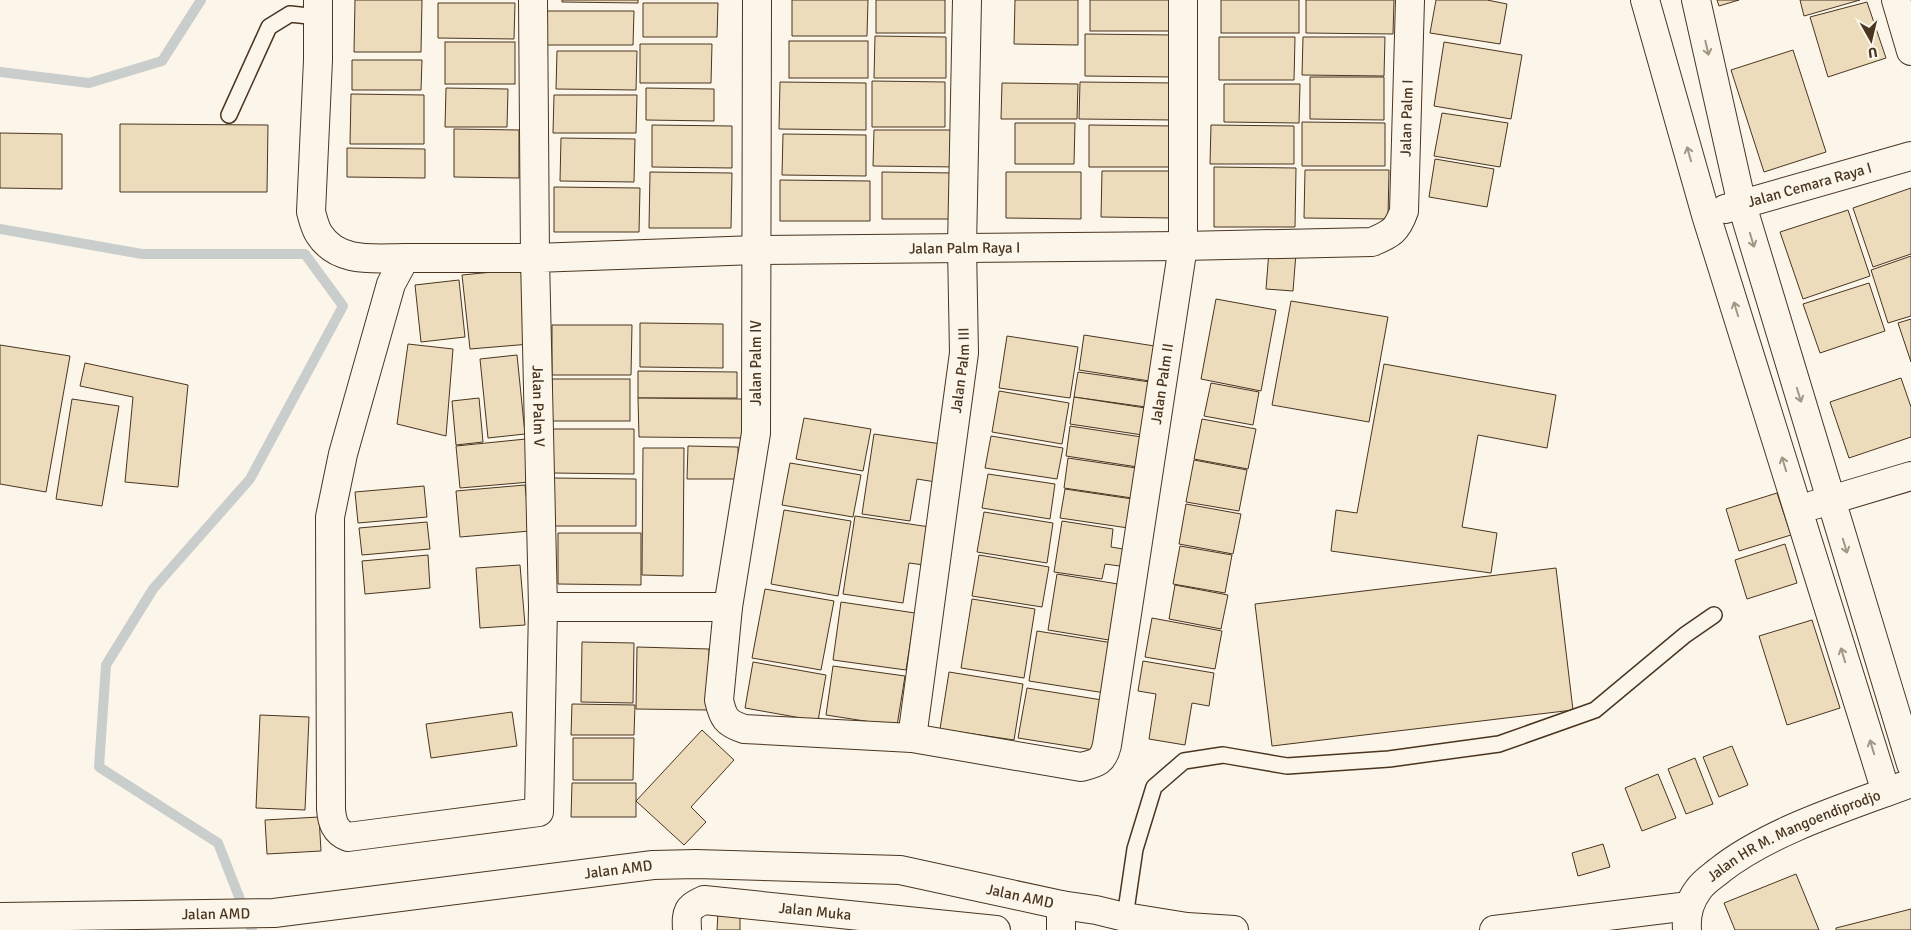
<svg xmlns="http://www.w3.org/2000/svg" width="1911" height="930" viewBox="0 0 1911 930" font-family="Signika,sans-serif">
	<style>
		.lines { fill: none; stroke-linecap: round; stroke-linejoin: round }
		.stream { stroke: #c9cecd; stroke-width: 10 }
		.building { fill: #ecdcbc; stroke: #4a3520 }
		.lane-casing { stroke: #4a3520; stroke-width: 18 }
		.street-casing { stroke: #4a3520; stroke-width: 30 }
		.secondary-casing { stroke: #4a3520; stroke-width: 30 }
		.lane { stroke: #fbf6e9; stroke-width: 15 }
		.street { stroke: #fbf6e9; stroke-width: 28 }
		.secondary { stroke: #fbf6e9; stroke-width: 28 }
		.oneway { stroke: #a29684 }
		.labels { text-anchor: middle; dominant-baseline: central; stroke-width: 4; stroke-linejoin: round; paint-order: stroke }
		.street-label { font-size: 15px; fill: #4a3520; stroke: #fbf6e9 }
	</style>
	<rect width="100%" height="100%" fill="#fbf6e9"/>
	<g class="lines">
		<g class="stream">
			<path d="M0,72L89,83L162,61L201,0"/>
			<path d="M0,229L142,254H305L343,306L250,479L153,589L106,665L99,767L218,843L252,930"/>
		</g>
	</g>
	<g class="building">
		<path d="M355,0H422L421,52H354Z"/>
		<path d="M562,0H638V3L562,2Z"/>
		<path d="M792,0H868L867,36H792Z"/>
		<rect x="876" y="0" width="69" height="33"/>
		<path d="M1015,0H1078V45L1014,44Z"/>
		<rect x="1090" y="0" width="84" height="31"/>
		<rect x="1221" y="0" width="78" height="33"/>
		<path d="M1306,0H1394L1393,34L1306,33Z"/>
		<path d="M1436,0H1487L1507,4L1500,44L1430,33Z"/>
		<path d="M1717,0H1739L1719,6Z"/>
		<path d="M1800,0H1860L1804,16Z"/>
		<path d="M1867,2L1886,58L1828,77L1810,17Z"/>
		<path d="M438,3H515L514,39L438,38Z"/>
		<path d="M643,3H718L717,37H643Z"/>
		<path d="M547,11H634L633,45H547Z"/>
		<path d="M1085,34L1174,35V77L1085,76Z"/>
		<path d="M875,36L946,37V78H874Z"/>
		<path d="M1219,37H1295L1294,80H1219Z"/>
		<path d="M1303,37H1385L1384,76L1302,75Z"/>
		<rect x="789" y="41" width="79" height="37"/>
		<rect x="445" y="42" width="70" height="42"/>
		<path d="M1444,42L1522,55L1511,119L1434,106Z"/>
		<path d="M640,44H712L711,83H640Z"/>
		<path d="M1793,50L1826,152L1764,172L1731,70Z"/>
		<path d="M557,51H637L636,90L556,89Z"/>
		<path d="M352,60H422L421,90H352Z"/>
		<path d="M1310,77H1384V120L1310,119Z"/>
		<path d="M872,81L945,82V127H872Z"/>
		<path d="M780,82L866,83V130L779,129Z"/>
		<path d="M1080,82L1175,83V120L1079,119Z"/>
		<path d="M1002,83L1078,84L1077,119H1001Z"/>
		<path d="M1224,84H1300L1299,123L1224,122Z"/>
		<path d="M446,88L508,89L507,127H445Z"/>
		<path d="M646,88L714,89V121L646,120Z"/>
		<path d="M351,94L424,95V144H350Z"/>
		<path d="M554,95H637L636,133H553Z"/>
		<path d="M1442,113L1508,123L1500,167L1434,156Z"/>
		<path d="M1302,122L1385,123V166H1302Z"/>
		<path d="M1015,123H1075L1074,164H1015Z"/>
		<path d="M120,124L268,125L267,192H120Z"/>
		<path d="M652,125L732,126V168L652,167Z"/>
		<path d="M1089,125L1175,126L1174,167H1089Z"/>
		<path d="M1211,125L1294,126V164H1210Z"/>
		<path d="M454,129L519,130V178L454,177Z"/>
		<path d="M874,130H959V167L873,166Z"/>
		<path d="M0,133L62,134V189L0,188Z"/>
		<path d="M783,134L866,135V176L782,175Z"/>
		<path d="M561,138L635,139L634,182L560,181Z"/>
		<path d="M347,148L425,149V178L347,177Z"/>
		<path d="M1435,159L1494,169L1487,207L1429,197Z"/>
		<path d="M1214,167L1296,168L1295,227H1214Z"/>
		<path d="M1305,170H1389L1388,219L1304,218Z"/>
		<path d="M1102,171H1173L1172,218L1101,217Z"/>
		<path d="M650,172L732,173L731,228H649Z"/>
		<path d="M882,172L955,173V219H882Z"/>
		<path d="M1006,172H1081V219L1006,218Z"/>
		<path d="M780,180L870,181V221H780Z"/>
		<path d="M554,187L640,188L639,232H554Z"/>
		<path d="M1911,188V254L1873,267L1853,208Z"/>
		<path d="M1848,210L1870,276L1803,299L1780,232Z"/>
		<path d="M1269,251L1296,253L1293,291L1266,289Z"/>
		<path d="M1911,256V316L1888,323L1871,270Z"/>
		<path d="M523,269L530,344L470,349L462,275Z"/>
		<path d="M459,280L465,337L421,342L415,285Z"/>
		<path d="M1869,283L1885,331L1820,353L1803,304Z"/>
		<path d="M1216,299L1276,310L1261,391L1201,379Z"/>
		<path d="M1291,301L1388,317L1369,422L1272,405Z"/>
		<path d="M1911,319V362L1898,323Z"/>
		<path d="M640,323L723,324V368L640,367Z"/>
		<path d="M552,325H632L631,375H552Z"/>
		<path d="M1084,335L1161,347L1156,382L1079,370Z"/>
		<path d="M1007,336L1078,347L1070,398L999,388Z"/>
		<path d="M408,344L453,349L446,436L397,424Z"/>
		<path d="M0,345L70,356L46,492L0,484Z"/>
		<path d="M517,355L525,434L488,438L480,359Z"/>
		<path d="M85,363L188,385L178,487L125,482L133,397L80,386Z"/>
		<path d="M1384,364L1556,395L1547,448L1478,435L1462,527L1497,533L1491,573L1331,551L1336,510L1357,513Z"/>
		<path d="M638,371L737,372V398H638Z"/>
		<path d="M1078,372L1157,383L1153,408L1074,397Z"/>
		<path d="M1901,378L1911,407V437L1849,458L1830,402Z"/>
		<rect x="552" y="379" width="78" height="42"/>
		<path d="M1211,383L1259,392L1253,425L1204,416Z"/>
		<path d="M999,391L1069,403L1062,444L992,432Z"/>
		<path d="M1074,397L1152,409L1149,436L1070,424Z"/>
		<path d="M479,398L483,442L456,445L452,401Z"/>
		<path d="M638,398L743,399V438L639,437Z"/>
		<path d="M72,399L119,406L102,506L56,499Z"/>
		<path d="M804,418L871,429L863,471L796,459Z"/>
		<path d="M1202,419L1256,429L1248,469L1194,459Z"/>
		<path d="M1070,426L1148,438L1144,468L1066,456Z"/>
		<path d="M552,429H634V474L552,473Z"/>
		<path d="M874,434L948,445L942,483L917,479L910,521L862,514Z"/>
		<path d="M991,436L1063,448L1057,479L985,468Z"/>
		<path d="M526,439L530,482L460,488L456,446Z"/>
		<path d="M688,446L738,447L739,479H687Z"/>
		<path d="M643,448H684L683,576L642,575Z"/>
		<path d="M1068,458L1143,469L1139,499L1064,488Z"/>
		<path d="M1194,460L1247,470L1239,511L1186,502Z"/>
		<path d="M790,463L861,475L853,517L782,505Z"/>
		<path d="M988,474L1055,484L1050,519L982,508Z"/>
		<path d="M553,478L636,479V526H553Z"/>
		<path d="M525,485L530,531L460,537L456,491Z"/>
		<path d="M424,486L427,517L358,523L355,492Z"/>
		<path d="M1065,489L1139,500L1135,529L1060,518Z"/>
		<path d="M1777,493L1791,535L1739,551L1726,509Z"/>
		<path d="M1186,504L1241,514L1233,554L1179,544Z"/>
		<path d="M784,510L851,521L838,596L771,584Z"/>
		<path d="M984,512L1053,523L1047,563L977,552Z"/>
		<path d="M855,516L930,527L924,565L909,563L903,603L843,594Z"/>
		<path d="M1062,521L1113,529L1111,547L1129,550L1127,567L1105,564L1102,579L1054,572Z"/>
		<path d="M427,522L430,549L362,555L359,528Z"/>
		<path d="M558,533H641V585L558,584Z"/>
		<path d="M1785,544L1797,583L1747,599L1735,560Z"/>
		<path d="M1180,546L1232,555L1225,593L1173,584Z"/>
		<path d="M428,555L430,588L365,594L362,561Z"/>
		<path d="M979,555L1049,567L1042,607L972,596Z"/>
		<path d="M520,565L525,625L480,628L476,568Z"/>
		<path d="M1556,568L1573,710L1272,746L1255,604Z"/>
		<path d="M1057,574L1124,585L1115,641L1048,630Z"/>
		<path d="M1175,585L1228,595L1221,629L1169,619Z"/>
		<path d="M765,589L834,601L821,670L752,658Z"/>
		<path d="M972,599L1035,609L1024,678L961,668Z"/>
		<path d="M841,602L915,613L906,670L833,660Z"/>
		<path d="M1152,618L1222,631L1215,669L1145,657Z"/>
		<path d="M1812,620L1840,708L1787,725L1759,636Z"/>
		<path d="M1037,631L1113,643L1105,693L1029,681Z"/>
		<path d="M582,642L634,643L633,703L581,702Z"/>
		<path d="M637,647L709,649L708,710L636,709Z"/>
		<path d="M1143,661L1214,673L1209,706L1192,703L1185,745L1149,739L1156,694L1138,691Z"/>
		<path d="M753,662L826,675L818,721L745,708Z"/>
		<path d="M833,666L905,676L897,726L826,715Z"/>
		<path d="M949,672L1023,684L1014,740L940,729Z"/>
		<path d="M1027,688L1102,700L1094,750L1018,738Z"/>
		<path d="M572,704L635,705L634,735H571Z"/>
		<path d="M512,712L517,746L431,758L426,724Z"/>
		<path d="M260,715L309,717L305,810L256,808Z"/>
		<path d="M702,730L734,760L691,807L706,822L684,845L636,801Z"/>
		<path d="M573,738H634L633,780H573Z"/>
		<path d="M1732,746L1748,785L1719,797L1703,757Z"/>
		<path d="M1695,758L1713,804L1686,814L1668,769Z"/>
		<path d="M1658,774L1676,818L1642,831L1625,788Z"/>
		<path d="M572,783H636V817H571Z"/>
		<path d="M319,817L321,851L267,854L265,820Z"/>
		<path d="M1603,844L1610,867L1578,876L1572,853Z"/>
		<path d="M1796,874L1819,930H1735L1724,903Z"/>
		<path d="M1911,909V930H1836V928Z"/>
		<path d="M718,913L740,914V930H717Z"/>
	</g>
	<g class="lines">
		<defs>
			<g id="lane">
				<path d="M229,115L269,27L290,14L318,17"/>
				<path d="M1125,917L1135,849L1154,787L1184,761L1223,755L1287,766L1389,759L1499,744L1595,710L1685,635L1714,615"/>
			</g>
			<g id="street">
				<path d="M318,0V60L311,212C313,219 315,228 319,234C338,264 375,258 405,258"/>
				<path id="s1" d="M533,0L535,258L543,607L539,812L348,837C335,832 332,822 331,809L330,517L343,454L391,284L405,258H535L756,250L1183,246L1372,242C1391,234 1397,231 1404,211L1410,0"/>
				<path id="s2" d="M757,0L756,433L728,607L719,700C723,718 726,723 744,729L912,738L1081,767C1097,763 1103,762 1107,745L1183,246V0"/>
				<path d="M1645,0L1706,215L1886,792"/>
				<path d="M1696,0L1742,205L1911,764"/>
				<path d="M1896,0L1911,51"/>
				<path id="s3" d="M1725,209L1911,156"/>
				<path d="M1814,505L1911,476"/>
				<path d="M543,607H728"/>
				<path id="s4" d="M912,738L964,353L962,247L967,0"/>
				<path d="M1061,905V930"/>
				<path id="s5" d="M687,930C686,911 687,908 704,900L996,930"/>
			</g>
			<g id="secondary">
				<path id="s6" d="M0,917L274,913L653,865L696,864L900,870L1061,905L1096,910L1125,917L1187,927L1234,930"/>
				<path d="M1494,930L1689,906"/>
				<path id="s7" d="M1687,930C1686,916 1689,902 1698,890C1703,882 1713,876 1720,870C1771,830 1850,806 1911,783"/>
			</g>
		</defs>
		<use href="#lane" class="lane-casing"/>
		<use href="#street" class="street-casing"/>
		<use href="#secondary" class="secondary-casing"/>
		<use href="#lane" class="lane"/>
		<use href="#street" class="street"/>
		<use href="#secondary" class="secondary"/>
	</g>
	<defs><path id="oneway-shaft" d="M-6 0H5M1.5-3L5.5 0L1.5 3" fill="none" stroke-width="1.6" stroke-linecap="round" stroke-linejoin="round" transform="scale(1.25)"/></defs>
	<g class="oneway">
		<use href="#oneway-shaft" transform="translate(1707 48) rotate(77)"/>
		<use href="#oneway-shaft" transform="translate(1689 154) rotate(-106)"/>
		<use href="#oneway-shaft" transform="translate(1752 240) rotate(73)"/>
		<use href="#oneway-shaft" transform="translate(1736 309) rotate(-107)"/>
		<use href="#oneway-shaft" transform="translate(1799 395) rotate(73)"/>
		<use href="#oneway-shaft" transform="translate(1784 464) rotate(-107)"/>
		<use href="#oneway-shaft" transform="translate(1845 546) rotate(73)"/>
		<use href="#oneway-shaft" transform="translate(1843 655) rotate(-107)"/>
		<use href="#oneway-shaft" transform="translate(1872 747) rotate(-107)"/>
	</g>
	<g class="labels">
		<g class="street-label">
			<text stroke="none"><textPath href="#s1" startOffset="2709">Jalan Palm I</textPath></text>
			<text stroke="none"><textPath href="#s3" startOffset="88">Jalan Cemara Raya I</textPath></text>
			<text stroke="none"><textPath href="#s1" startOffset="2162">Jalan Palm Raya I</textPath></text>
			<text transform="translate(756 363) rotate(-90)">Jalan Palm IV</text>
			<text stroke="none"><textPath href="#s4" startOffset="371">Jalan Palm III</textPath></text>
			<text stroke="none"><textPath href="#s2" startOffset="1486">Jalan Palm II</textPath></text>
			<text stroke="none"><textPath href="#s1" startOffset="406">Jalan Palm V</textPath></text>
			<text stroke="none"><textPath href="#s7" startOffset="154">Jalan HR M. Mangoendiprodjo</textPath></text>
			<text stroke="none"><textPath href="#s6" startOffset="621">Jalan AMD</textPath></text>
			<text stroke="none"><textPath href="#s6" startOffset="1026">Jalan AMD</textPath></text>
			<text stroke="none"><textPath href="#s5" startOffset="150">Jalan Muka</textPath></text>
			<text stroke="none"><textPath href="#s6" startOffset="216">Jalan AMD</textPath></text>
		</g>
	</g>
	<g transform="translate(1871 40) rotate(172)" stroke="#fbf6e9" stroke-width="4" paint-order="stroke">
	<path d="M0-4L9 19L0 12L-9 19Z" fill="#4a3520"/>
	<text y="-8" font-size="14" font-weight="bold" text-anchor="middle" fill="#4a3520">U</text>
	</g>
</svg>
